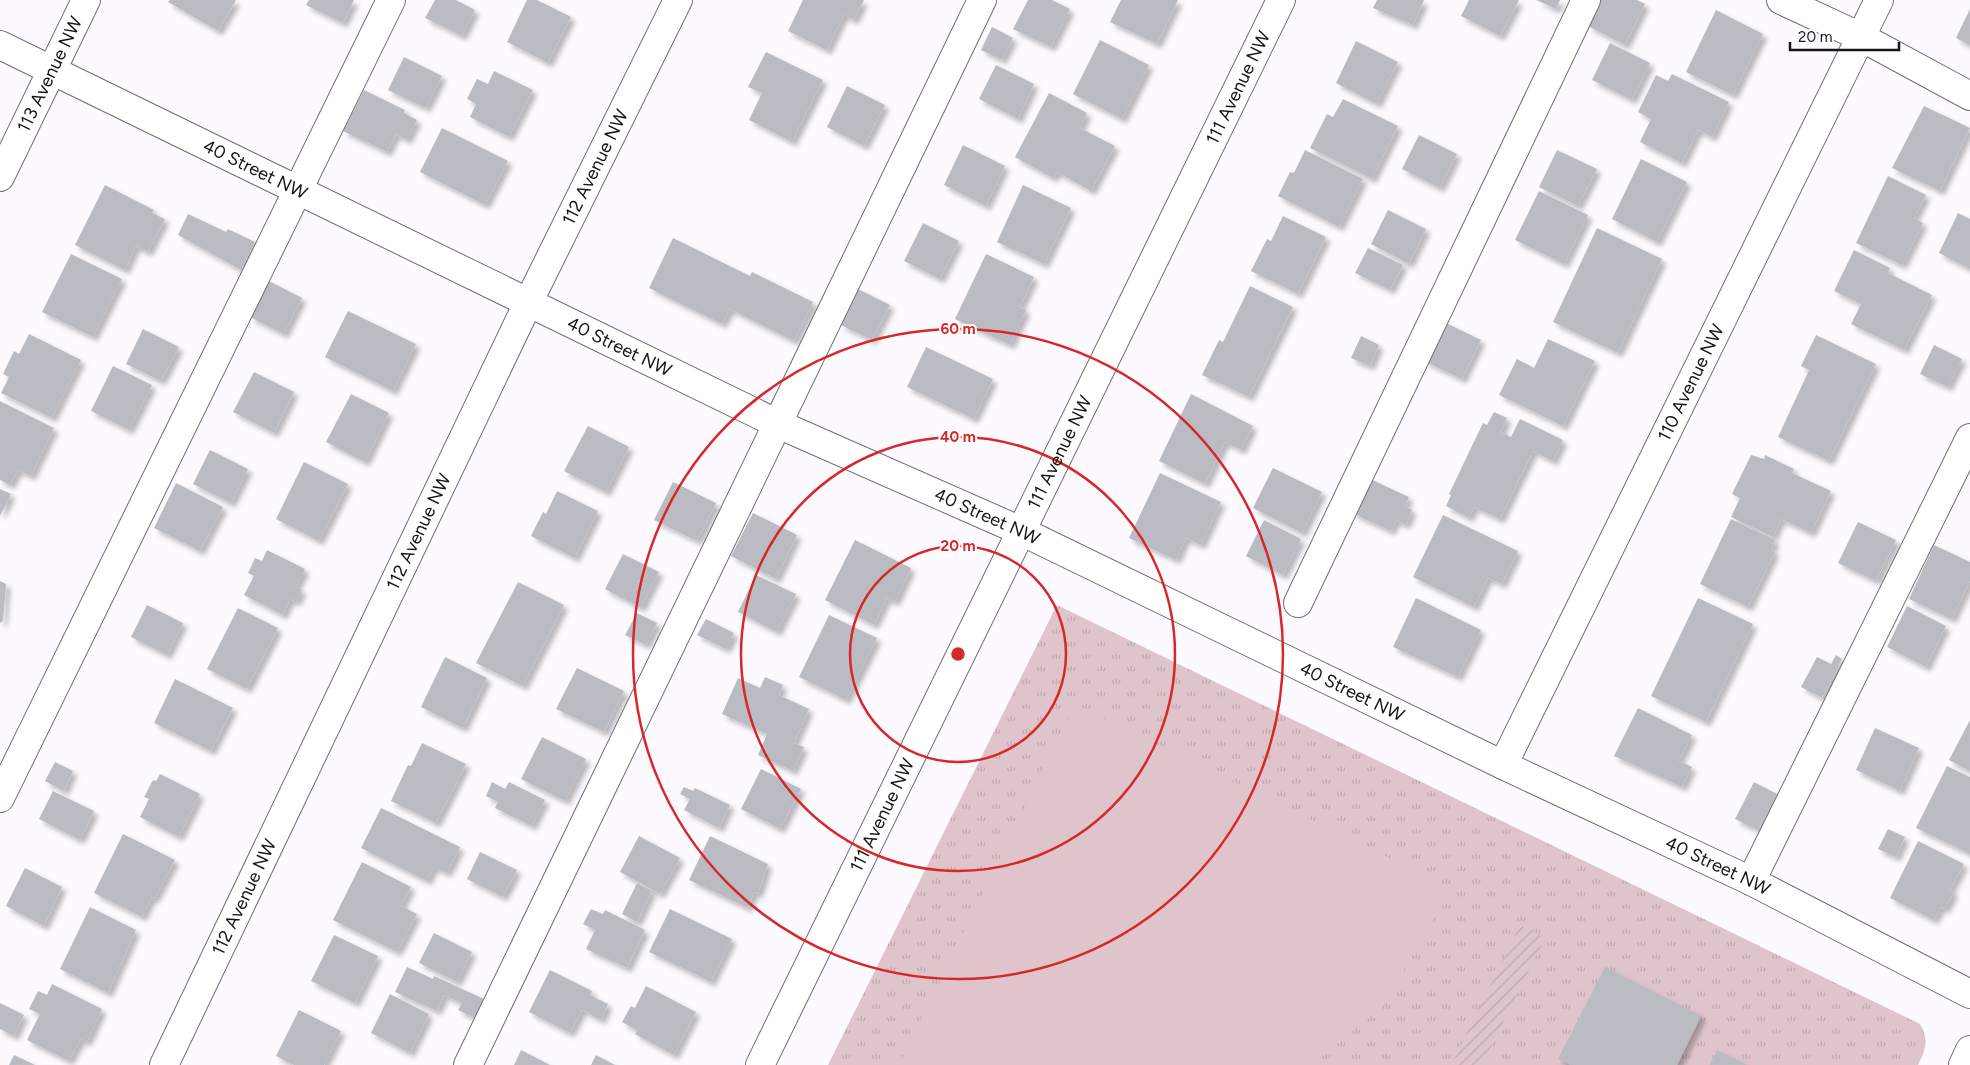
<svg xmlns="http://www.w3.org/2000/svg" width="1970" height="1065" viewBox="0 0 1970 1065" font-family="Figtree,sans-serif">
	<style>
		.park { fill: url(#park-tufts) }
		.garden { fill: url(#garden-furrows) }
		.pitch { fill: #dfc4cb }
		.building { fill: #bbbbc3; filter: url(#shadow) }
		.lines { fill: none; stroke-linecap: round; stroke-linejoin: round }
		.minor-casing { stroke: #716e74; stroke-width: 30 }
		.minor { stroke: #fff; stroke-width: 28 }
		.ring { fill: none; stroke: #d62828; stroke-width: 2.5 }
		.labels { text-anchor: middle; dominant-baseline: central; stroke-width: 4; stroke-linejoin: round; paint-order: stroke }
		.street-label { font-size: 18px; fill: #151416; stroke: #fff }
		.centre { fill: #d62828; stroke: #fff; stroke-width: 2.5 }
		.ring-label { font-size: 15px; text-anchor: middle; font-weight: bold; fill: #d62828; stroke: #fff; stroke-width: 4; stroke-linejoin: round; paint-order: stroke }
	</style>
	<defs>
		<pattern id="park-tufts" width="24" height="20" patternUnits="userSpaceOnUse" patternTransform="scale(1.25)"><rect width="24" height="20" fill="#dfc4cb"/><path d="M3 7l-1-3M5 7V3M7 7l1-3M15 17l-1-3M17 17v-4M19 17l1-3" fill="none" stroke="#bea8ae"/></pattern>
		<pattern id="garden-furrows" width="10" height="10" patternUnits="userSpaceOnUse" patternTransform="scale(1.25)"><rect width="10" height="10" fill="#dfc4cb"/><path d="M-1 1l2-2M0 10L10 0M9 11l2-2" fill="none" stroke="#bea8ae"/></pattern>
		<filter id="shadow"><feDropShadow dx="4.5" dy="4.5" stdDeviation="2.5" flood-color="#0004"/></filter>
	</defs>
	<rect width="100%" height="100%" fill="#fcf9ff"/>
	<path class="park" d="M1057,605L1920,1024C1929,1040 1926,1049 1918,1065H828Z"/>
	<path class="garden" d="M1520,925L1545,938L1482,1065H1451Z"/>
	<path class="pitch" d="M1075,704L1452,889L1381,1008L1310,1065H899Z"/>
	<g class="building">
		<path d="M170,0H236L218,31L168,2Z"/>
		<path d="M309,0H354L343,23L306,5Z"/>
		<path d="M435,0H456L475,10L462,36L425,18Z"/>
		<path d="M527,0H537L571,17L548,63L507,42Z"/>
		<path d="M803,0H864L854,20L844,15L827,50L788,31Z"/>
		<path d="M1028,0H1052L1070,9L1051,47L1013,29Z"/>
		<path d="M1121,0H1178L1157,44L1110,22Z"/>
		<path d="M1377,0H1424L1413,25L1373,8Z"/>
		<path d="M1469,0H1519L1500,36L1461,16Z"/>
		<path d="M1536,0H1560L1556,9Z"/>
		<path d="M1601,0H1637L1645,4L1625,45L1588,26Z"/>
		<path d="M1970,9V45L1956,38Z"/>
		<path d="M1716,10L1763,34L1733,95L1686,72Z"/>
		<path d="M992,27L1013,38L1002,60L981,50Z"/>
		<path d="M1100,40L1149,65L1122,119L1073,94Z"/>
		<path d="M1356,41L1398,62L1377,104L1336,83Z"/>
		<path d="M1610,43L1650,63L1632,100L1592,80Z"/>
		<path d="M766,52L823,80L792,142L749,120L762,93L748,87Z"/>
		<path d="M404,57L442,76L426,108L388,90Z"/>
		<path d="M996,65L1034,84L1018,119L979,99Z"/>
		<path d="M494,71L533,90L509,137L470,117L476,104L467,99L477,79L488,84Z"/>
		<path d="M1672,74L1729,102L1712,137L1698,130L1682,163L1640,142L1651,119L1638,112L1656,75L1668,81Z"/>
		<path d="M847,86L885,105L864,146L827,127Z"/>
		<path d="M364,90L405,110L404,113L417,120L407,140L396,134L387,152L343,131Z"/>
		<path d="M1049,93L1087,113L1080,128L1115,146L1091,191L1057,172L1053,178L1015,157Z"/>
		<path d="M1343,99L1398,126L1372,179L1310,148L1327,114L1333,117Z"/>
		<path d="M1924,106L1970,128L1940,191L1892,168Z"/>
		<path d="M442,128L508,161L485,205L420,172Z"/>
		<path d="M1419,135L1457,154L1440,188L1402,169Z"/>
		<path d="M963,145L1005,166L986,206L944,185Z"/>
		<path d="M1305,150L1363,179L1339,227L1278,196L1290,172L1294,173Z"/>
		<path d="M1557,150L1597,169L1578,206L1539,187Z"/>
		<path d="M1641,159L1687,182L1657,242L1612,219Z"/>
		<path d="M1888,176L1926,195L1914,218L1923,223L1902,265L1856,243Z"/>
		<path d="M105,185L154,210L152,213L165,219L148,252L136,246L125,270L75,245Z"/>
		<path d="M1023,185L1071,208L1044,264L997,242Z"/>
		<path d="M1539,191L1588,215L1564,264L1515,240Z"/>
		<path d="M1388,210L1426,229L1409,264L1371,244Z"/>
		<path d="M1958,213L1970,219V269L1939,253Z"/>
		<path d="M188,214L226,232L228,229L255,242L241,270L178,235Z"/>
		<path d="M1283,216L1326,237L1298,294L1251,271L1267,239L1271,241Z"/>
		<path d="M923,223L959,241L940,279L904,261Z"/>
		<path d="M1597,228L1662,259L1618,353L1553,322Z"/>
		<path d="M673,238L750,276L752,272L813,302L794,341L730,309L722,324L649,288Z"/>
		<path d="M1368,248L1403,265L1390,290L1355,273Z"/>
		<path d="M1854,250L1890,268L1888,273L1932,295L1904,350L1851,324L1861,304L1834,291Z"/>
		<path d="M71,254L122,279L93,337L42,312Z"/>
		<path d="M986,254L1034,277L1020,307L1026,310L1010,345L955,319Z"/>
		<path d="M269,281L302,298L284,334L250,317Z"/>
		<path d="M1250,286L1293,307L1249,397L1202,375L1219,340L1223,342Z"/>
		<path d="M858,289L890,305L872,340L841,325Z"/>
		<path d="M348,311L416,344L393,391L325,357Z"/>
		<path d="M1442,321L1481,340L1462,379L1424,361Z"/>
		<path d="M143,329L179,347L161,381L126,364Z"/>
		<path d="M29,334L81,360L52,418L1,393L9,377L3,374L14,351L19,354Z"/>
		<path d="M1816,335L1876,364L1829,461L1778,437L1809,370L1801,366Z"/>
		<path d="M1361,336L1379,345L1370,366L1351,358Z"/>
		<path d="M1548,339L1595,361L1563,426L1499,395L1517,359L1534,368Z"/>
		<path d="M1934,345L1962,359L1948,387L1920,374Z"/>
		<path d="M926,347L993,379L974,419L907,387Z"/>
		<path d="M113,366L152,385L129,430L91,411Z"/>
		<path d="M254,372L294,392L274,433L233,412Z"/>
		<path d="M351,394L389,413L365,462L326,442Z"/>
		<path d="M1191,394L1253,426L1241,450L1225,442L1205,484L1159,461Z"/>
		<path d="M0,401L54,428L31,476L18,470L10,485L0,480Z"/>
		<path d="M1494,412L1507,418L1501,432L1511,437L1520,419L1563,440L1553,461L1533,451L1500,519L1474,507L1469,518L1446,506L1451,495L1449,494L1483,423L1487,425Z"/>
		<path d="M588,426L629,447L606,492L564,471Z"/>
		<path d="M210,450L248,469L231,503L193,484Z"/>
		<path d="M1751,455L1764,459L1765,455L1794,469L1792,473L1831,491L1811,533L1781,519L1773,537L1731,517L1740,498L1732,494Z"/>
		<path d="M304,462L348,484L319,541L276,519Z"/>
		<path d="M1273,468L1322,492L1302,533L1253,508Z"/>
		<path d="M1160,473L1221,502L1201,545L1186,538L1176,560L1129,538Z"/>
		<path d="M1368,478L1409,497L1405,506L1412,510L1406,525L1396,520L1391,531L1352,513Z"/>
		<path d="M673,482L716,503L697,541L654,520Z"/>
		<path d="M176,483L223,507L200,551L154,528Z"/>
		<path d="M0,489L11,494L0,516Z"/>
		<path d="M557,491L598,511L575,558L531,536L543,512L546,514Z"/>
		<path d="M753,513L797,535L776,579L731,556Z"/>
		<path d="M1443,515L1518,551L1502,584L1488,578L1474,607L1413,577Z"/>
		<path d="M1731,519L1775,540L1771,550L1775,552L1748,607L1700,584Z"/>
		<path d="M1264,520L1301,539L1283,575L1246,556Z"/>
		<path d="M1858,522L1896,540L1876,581L1838,563Z"/>
		<path d="M855,540L911,568L895,602L887,598L874,625L825,600Z"/>
		<path d="M1934,545L1970,562V581L1952,619L1909,599Z"/>
		<path d="M267,550L305,569L296,587L302,590L296,602L290,599L283,615L244,595L254,576L248,573L255,558L262,561Z"/>
		<path d="M623,554L659,572L641,608L605,589Z"/>
		<path d="M756,575L796,594L777,632L738,612Z"/>
		<path d="M0,581L6,584L3,621L0,623Z"/>
		<path d="M518,582L564,605L523,686L476,663Z"/>
		<path d="M1416,598L1481,630L1458,677L1393,647Z"/>
		<path d="M1698,598L1753,624L1706,722L1651,696Z"/>
		<path d="M147,605L183,623L167,655L131,637Z"/>
		<path d="M1907,606L1946,626L1926,667L1887,647Z"/>
		<path d="M238,608L278,628L247,689L207,669Z"/>
		<path d="M637,613L657,623L646,645L625,635Z"/>
		<path d="M829,615L877,638L846,700L799,677Z"/>
		<path d="M706,619L734,633L726,649L697,635Z"/>
		<path d="M1836,655L1842,659L1822,698L1801,687L1817,657L1831,664Z"/>
		<path d="M445,657L487,678L463,728L421,707Z"/>
		<path d="M577,668L624,691L604,732L556,709Z"/>
		<path d="M765,677L783,685L779,695L809,709L794,743L804,747L793,771L758,755L767,734L722,714L738,678L760,688Z"/>
		<path d="M175,679L233,708L211,751L154,723Z"/>
		<path d="M1638,708L1692,735L1679,761L1692,767L1682,787L1614,756Z"/>
		<path d="M1970,720V771L1949,760Z"/>
		<path d="M1875,728L1919,748L1900,791L1856,770Z"/>
		<path d="M542,737L586,759L565,801L521,779Z"/>
		<path d="M422,743L466,764L436,823L391,801L408,765L411,766Z"/>
		<path d="M55,762L73,771L64,791L45,781Z"/>
		<path d="M1947,766L1970,777V854L1916,828Z"/>
		<path d="M761,769L801,789L780,829L741,809Z"/>
		<path d="M160,774L200,794L179,837L140,817L149,799L144,797L153,780L156,781Z"/>
		<path d="M492,782L505,789L509,782L545,800L532,826L495,808L498,802L486,796Z"/>
		<path d="M1754,782L1777,794L1758,830L1735,819Z"/>
		<path d="M684,787L693,791L695,788L730,805L719,828L684,810L690,799L680,794Z"/>
		<path d="M53,791L94,811L80,840L39,819Z"/>
		<path d="M381,808L460,847L447,873L434,867L427,881L361,848Z"/>
		<path d="M1888,829L1905,837L1896,857L1878,849Z"/>
		<path d="M123,834L175,860L155,898L152,897L142,917L94,893Z"/>
		<path d="M639,836L680,858L660,894L620,872Z"/>
		<path d="M710,836L768,864L758,894L754,892L748,908L689,880Z"/>
		<path d="M1918,841L1964,864L1950,890L1954,892L1945,909L1941,907L1934,920L1890,898Z"/>
		<path d="M480,852L517,870L503,897L467,879Z"/>
		<path d="M362,862L411,887L401,906L417,914L397,952L333,920Z"/>
		<path d="M25,868L62,887L44,926L6,906Z"/>
		<path d="M637,883L652,891L637,922L622,914Z"/>
		<path d="M90,907L136,930L108,993L60,969Z"/>
		<path d="M591,909L603,914L605,910L645,930L627,968L586,949L595,930L583,924Z"/>
		<path d="M670,909L732,939L711,982L649,952Z"/>
		<path d="M434,933L472,952L457,982L419,963Z"/>
		<path d="M334,935L378,956L355,1003L311,981Z"/>
		<path d="M407,967L433,979L434,976L484,999L475,1018L458,1010L462,1003L444,995L437,1011L395,992Z"/>
		<path d="M1605,967L1701,1016L1677,1065H1571L1558,1059Z"/>
		<path d="M550,970L592,991L590,995L608,1004L601,1020L582,1010L570,1033L529,1012Z"/>
		<path d="M52,984L102,1009L87,1042L81,1039L69,1061L27,1040L40,1014L29,1009L38,991L47,995Z"/>
		<path d="M646,986L696,1012L674,1055L635,1034L637,1030L622,1022L631,1006L635,1008Z"/>
		<path d="M390,994L429,1014L410,1053L371,1033Z"/>
		<path d="M0,1003L24,1015L14,1036L0,1029Z"/>
		<path d="M299,1010L341,1031L324,1065H294L276,1056Z"/>
		<path d="M521,1050L550,1065H514Z"/>
		<path d="M1717,1050L1747,1065H1710Z"/>
		<path d="M14,1055L35,1065H9Z"/>
		<path d="M596,1055L615,1065H591Z"/>
	</g>
	<g class="lines">
		<defs>
			<g id="minor">
				<path d="M1781,0L1861,37L1970,96"/>
				<path id="s1" d="M0,45L778,424L1021,531L1503,765L1751,881L1970,994"/>
				<path id="s2" d="M0,177L86,0"/>
				<path d="M1298,603L1586,0"/>
				<path id="s3" d="M1503,765L1879,0"/>
				<path d="M0,798L391,0"/>
				<path d="M1751,881L1970,438"/>
				<path id="s4" d="M164,1065L528,303L678,0"/>
				<path d="M468,1065L982,0"/>
				<path id="s5" d="M760,1065L1281,0"/>
				<path d="M1963,1065L1970,1050"/>
			</g>
		</defs>
		<use href="#minor" class="minor-casing"/>
		<use href="#minor" class="minor"/>
	</g>
	<g class="ring">
		<circle cx="958" cy="654" r="108"/>
		<circle cx="958" cy="654" r="217"/>
		<circle cx="958" cy="654" r="325"/>
	</g>
	<g class="labels">
		<g class="street-label">
			<text stroke="none"><textPath href="#s2" startOffset="114">113 Avenue NW</textPath></text>
			<text stroke="none"><textPath href="#s5" startOffset="1088">111 Avenue NW</textPath></text>
			<text stroke="none"><textPath href="#s4" startOffset="996">112 Avenue NW</textPath></text>
			<text stroke="none"><textPath href="#s1" startOffset="284">40 Street NW</textPath></text>
			<text stroke="none"><textPath href="#s1" startOffset="689">40 Street NW</textPath></text>
			<text stroke="none"><textPath href="#s3" startOffset="426">110 Avenue NW</textPath></text>
			<text stroke="none"><textPath href="#s5" startOffset="682">111 Avenue NW</textPath></text>
			<text stroke="none"><textPath href="#s1" startOffset="1094">40 Street NW</textPath></text>
			<text stroke="none"><textPath href="#s4" startOffset="591">112 Avenue NW</textPath></text>
			<text stroke="none"><textPath href="#s1" startOffset="1499">40 Street NW</textPath></text>
			<text stroke="none"><textPath href="#s5" startOffset="278">111 Avenue NW</textPath></text>
			<text stroke="none"><textPath href="#s1" startOffset="1904">40 Street NW</textPath></text>
			<text stroke="none"><textPath href="#s4" startOffset="186">112 Avenue NW</textPath></text>
		</g>
	</g>
	<circle cx="958" cy="654" r="8" class="centre"/>
	<g class="ring-label">
		<text x="958" y="334">60 m</text>
		<text x="958" y="442">40 m</text>
		<text x="958" y="551">20 m</text>
	</g>
	<path d="M1790 42v8h109v-8" fill="none" stroke="#151416" stroke-width="2.5"/>
	<text x="1798" y="42" font-size="15" fill="#151416" stroke="#ffffff" stroke-width="4" paint-order="stroke">20 m</text>
</svg>
